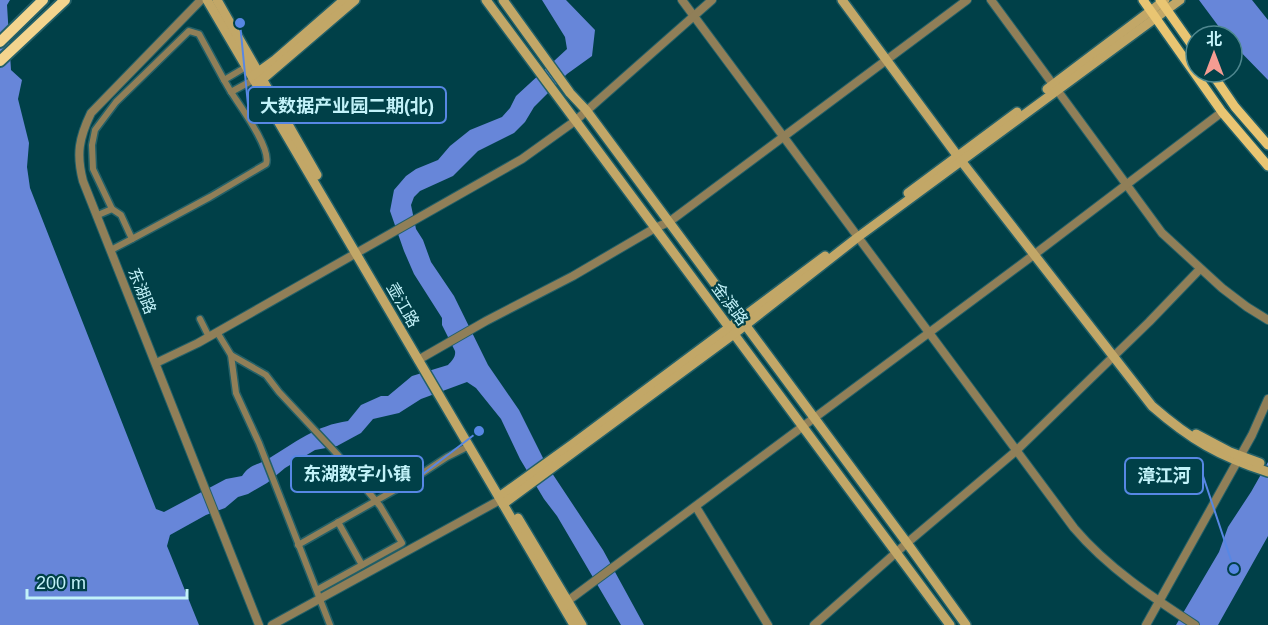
<svg xmlns="http://www.w3.org/2000/svg" width="1268" height="625" viewBox="0 0 1268 625" font-family="Helvetica,'Noto Sans SC',sans-serif">
	<style>
		.water { fill: #6786d9 }
		.lines { fill: none; stroke-linecap: round; stroke-linejoin: round }
		.minor-casing { stroke: #236068; stroke-width: 9 }
		.tertiary-casing { stroke: #236068; stroke-width: 10 }
		.secondary-casing { stroke: #236068; stroke-width: 12 }
		.primary-casing { stroke: #236068; stroke-width: 12 }
		.trunk-casing { stroke: #236068; stroke-width: 14 }
		.minor { stroke: #907f58; stroke-width: 6 }
		.tertiary { stroke: #907f58; stroke-width: 8 }
		.secondary { stroke: #c2a767; stroke-width: 9 }
		.primary { stroke: #e9c572; stroke-width: 9 }
		.trunk { stroke: #f3d48e; stroke-width: 10 }
		.labels { text-anchor: middle; dominant-baseline: central; stroke-width: 4.5; stroke-linejoin: round; paint-order: stroke }
		.street-label { font-size: 16px; fill: #c2f2f9; stroke: #004048 }
		.leader { fill: none; stroke: #5787e4; stroke-width: 2 }
		.callout-dot { fill: #5787e4; stroke: #004048; stroke-width: 2 }
		.callout { fill: #004048; stroke: #5787e4; stroke-width: 2 }
		.callout-label { font-size: 18px; text-anchor: middle; font-weight: bold; fill: #c2f2f9 }
	</style>
	<rect width="100%" height="100%" fill="#004048"/>
	<g class="water">
		<path d="M0,0H10L7,5L11,70L22,80L18,99L29,143L27,167L30,188L156,509L164,512L226,479L242,476C251,463 257,466 268,459C294,443 317,425 348,421L361,405L381,396H388L412,376L448,365C452,361 456,357 455,351L442,325V318L414,274L404,251L390,211L394,190L406,176L416,169L438,160L450,146L470,130L502,117L510,108L516,96L567,49L565,37L542,0H566L595,30L592,56L567,74L534,107L525,122L514,133L478,151L453,176L420,191L414,197L411,205L416,229L423,240L431,262L454,296L488,365L519,410L546,464L603,550L644,625H621L557,516L544,499L520,459L501,419L476,388L467,382L421,399L399,413L373,419L361,433L337,446L315,450L285,468L267,483L248,494L238,497L225,508L206,515L170,535L167,546L199,625H0Z"/>
		<path d="M1199,0H1252L1268,20V80L1232,43V36L1225,35Z"/>
		<path d="M1268,462V536L1218,625H1176L1219,552L1228,527L1251,492Z"/>
	</g>
	<g class="lines">
		<defs>
			<g id="minor">
				<path d="M246,67L224,80L231,92L253,80"/>
				<path d="M112,209L121,215L132,239L210,197L266,164C272,149 240,106 231,92"/>
				<path d="M98,215L112,209L93,169L92,145L95,130L116,102L189,31L199,34L224,80"/>
				<path d="M111,250L132,239"/>
				<path d="M200,319L209,337"/>
				<path d="M217,332L231,355L236,393L259,443L330,625"/>
				<path d="M231,355L266,375L279,392L337,454L380,506L402,543L317,590"/>
				<path d="M338,522L362,565"/>
				<path d="M298,545L409,482L447,457L469,446"/>
			</g>
			<g id="tertiary">
				<path d="M201,0L91,113C79,138 76,154 83,181L259,625"/>
				<path d="M682,0L1074,528C1108,568 1152,597 1195,625"/>
				<path d="M991,0L1162,233L1222,288L1247,307L1268,320"/>
				<path d="M418,360L486,321L573,276L655,228L669,222L967,0"/>
				<path d="M156,363L198,343L522,159L575,121L712,0"/>
				<path d="M696,507L768,625"/>
				<path d="M565,603L1035,254L1222,112"/>
				<path d="M272,625L500,500"/>
				<path d="M814,625L907,543L1016,451L1149,322L1200,269"/>
				<path d="M1146,625L1252,435L1268,399"/>
			</g>
			<g id="secondary">
				<path d="M207,0L574,625"/>
				<path d="M217,0L317,175"/>
				<path d="M486,0L950,625"/>
				<path d="M503,0L570,93L586,110L907,543L966,625"/>
				<path d="M842,0L962,162L1152,406C1191,440 1219,456 1268,472"/>
				<path d="M254,75L275,60L344,0"/>
				<path d="M258,83L355,0"/>
				<path d="M1047,89L1165,0"/>
				<path d="M908,193L1017,112"/>
				<path d="M1196,434L1230,452L1260,463"/>
				<path d="M499,497L573,444L825,256"/>
				<path d="M503,504L734,334L858,237L1180,0"/>
				<path d="M518,518L582,625"/>
			</g>
			<g id="primary">
				<path d="M1143,0L1222,112L1268,166"/>
				<path d="M1160,0L1196,51"/>
				<path d="M1211,72L1235,107L1268,145"/>
			</g>
			<g id="trunk">
				<path d="M0,42L43,0"/>
				<path d="M0,61L65,0"/>
			</g>
		</defs>
		<use href="#minor" class="minor-casing"/>
		<use href="#tertiary" class="tertiary-casing"/>
		<use href="#secondary" class="secondary-casing"/>
		<use href="#primary" class="primary-casing"/>
		<use href="#trunk" class="trunk-casing"/>
		<use href="#minor" class="minor"/>
		<use href="#tertiary" class="tertiary"/>
		<use href="#secondary" class="secondary"/>
		<use href="#primary" class="primary"/>
		<use href="#trunk" class="trunk"/>
	</g>
	<g class="labels">
		<g class="street-label">
			<text transform="translate(142 291) rotate(68)">东湖路</text>
			<text transform="translate(730 304) rotate(53)">金滨路</text>
			<text transform="translate(403 305) rotate(60)">壶江路</text>
		</g>
	</g>
	<path class="leader" d="M240 23L248 105M479 431L423 474M1234 569L1203 476"/>
	<g class="callout-dot">
		<circle cx="240" cy="23" r="6"/>
		<circle cx="479" cy="431" r="6"/>
		<circle cx="1234" cy="569" r="6"/>
	</g>
	<g class="callout">
		<rect x="248" y="87" width="198" height="36" rx="6"/>
		<rect x="291" y="456" width="132" height="36" rx="6"/>
		<rect x="1125" y="458" width="78" height="36" rx="6"/>
	</g>
	<g class="callout-label">
		<text x="347" y="112">大数据产业园二期(北)</text>
		<text x="357" y="480">东湖数字小镇</text>
		<text x="1164" y="482">漳江河</text>
	</g>
	<g transform="translate(1214 54)"><circle r="28" fill="#004048" stroke="#4e878f" stroke-width="1.5"/>
	<path d="M0-4.5L10 22L0 15L-10 22Z" fill="#f59c92"/>
	<text y="-9" font-size="16" font-weight="bold" text-anchor="middle" fill="#c2f2f9">北</text>
	</g>
	<path d="M27 589v9h160v-9" fill="none" stroke="#c2f2f9" stroke-width="3"/>
	<text x="36" y="589" font-size="18" fill="#c2f2f9" stroke="#004048" stroke-width="4.5" paint-order="stroke">200 m</text>
</svg>
